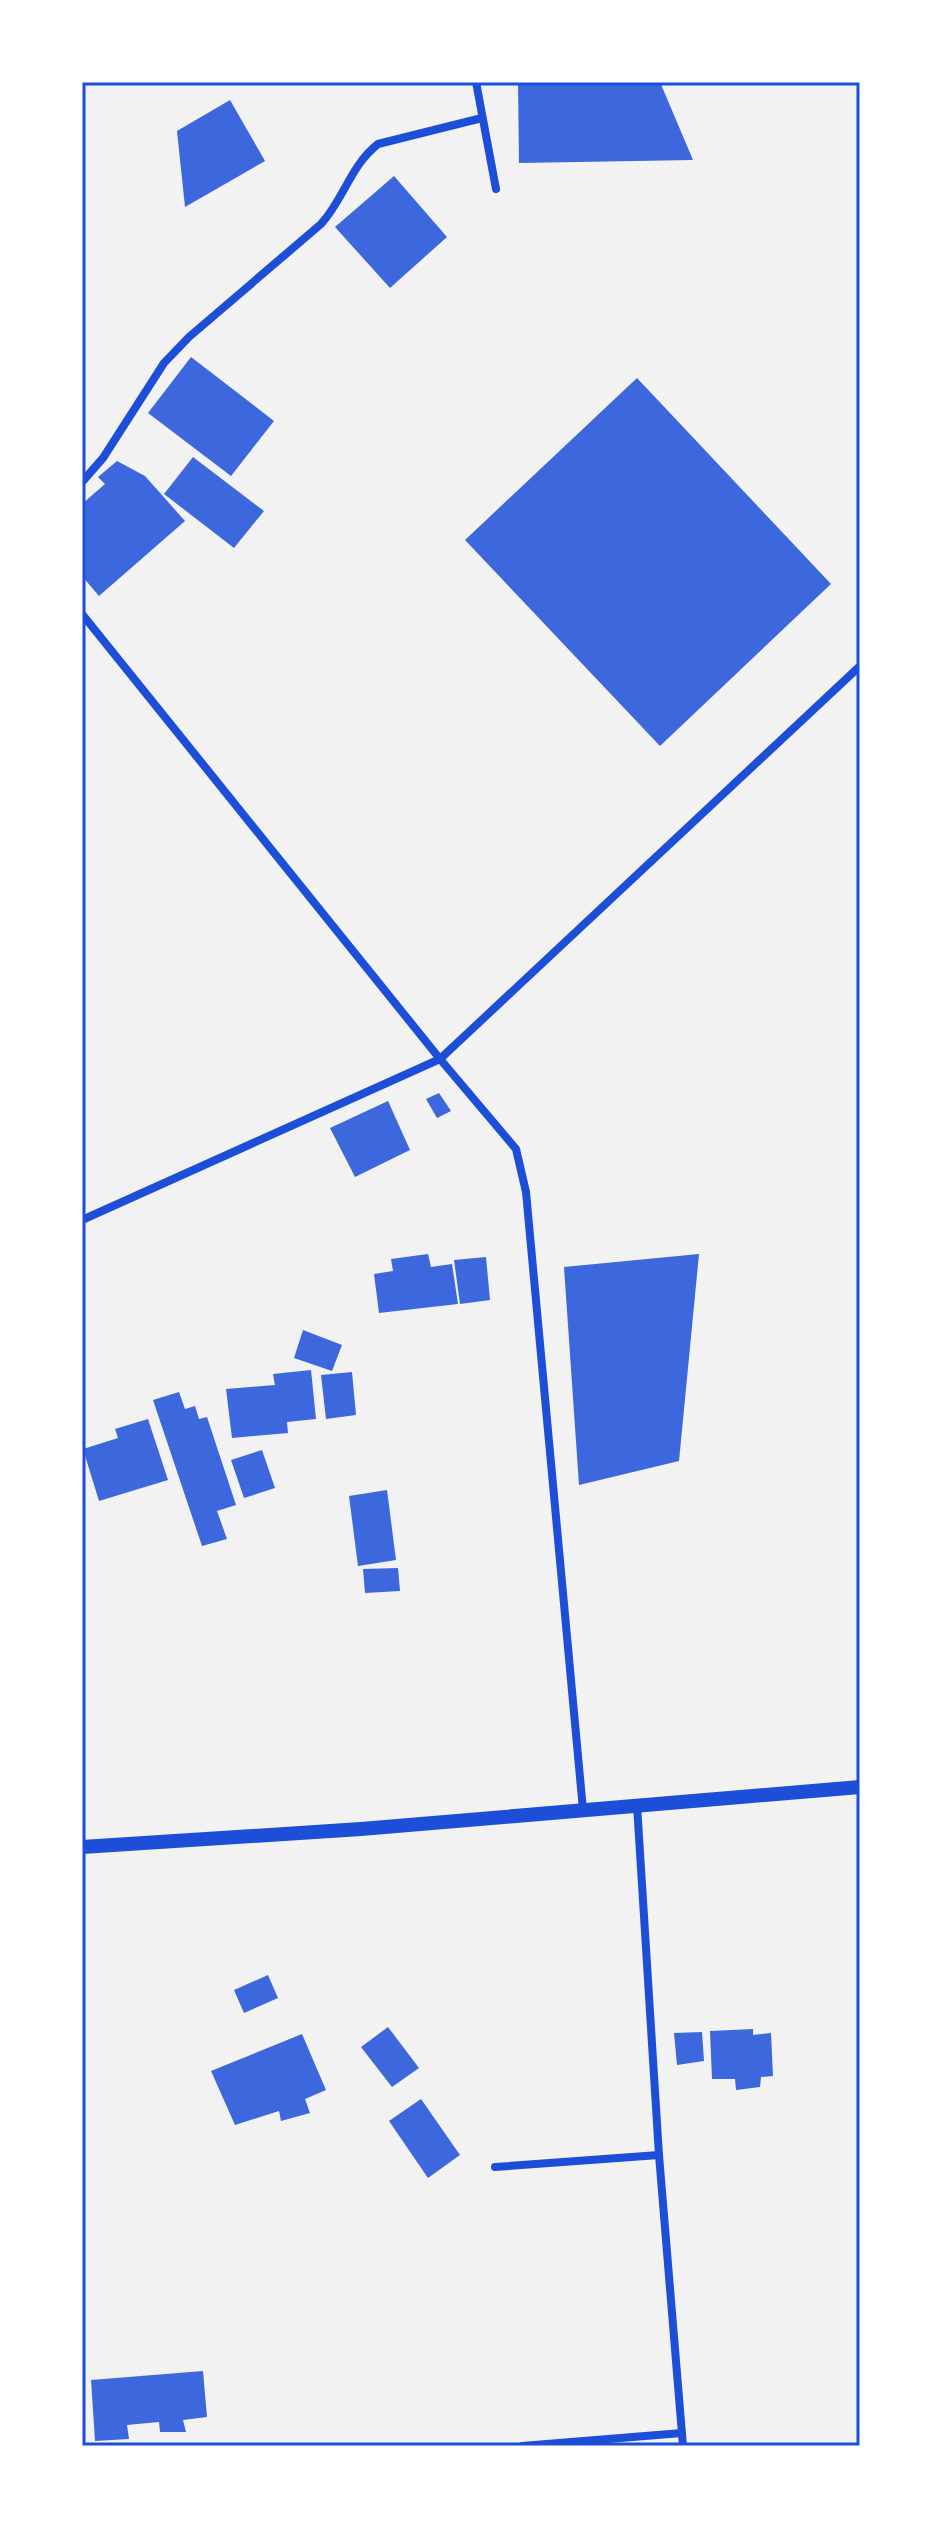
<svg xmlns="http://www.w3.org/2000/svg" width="942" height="2528" viewBox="0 0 942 2528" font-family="Raleway,sans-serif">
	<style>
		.building { fill: #3d67dc }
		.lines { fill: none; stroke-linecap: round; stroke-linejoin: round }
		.minor { stroke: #1d4ed8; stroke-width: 8 }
		.tertiary { stroke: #1d4ed8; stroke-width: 14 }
		.neatline { fill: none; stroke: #1d4ed8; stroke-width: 3 }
	</style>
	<rect width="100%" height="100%" fill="#f2f2f2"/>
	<g class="building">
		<path d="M518,82H660L693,160L519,163Z"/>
		<path d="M230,100L265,161L185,207L177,131Z"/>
		<path d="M394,176L447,237L390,288L335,227Z"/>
		<path d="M191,357L274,421L231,476L148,413Z"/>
		<path d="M637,378L831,584L660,746L465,540Z"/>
		<path d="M193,457L264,511L234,548L164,494Z"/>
		<path d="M117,461L145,476L185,521L99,596L82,576V504L105,484L98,477Z"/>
		<path d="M439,1093L451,1111L437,1118L426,1099Z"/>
		<path d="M388,1101L410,1150L355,1177L330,1128Z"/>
		<path d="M428,1254L431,1267L452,1264L458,1304L379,1313L374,1274L393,1271L391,1259Z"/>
		<path d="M699,1254L679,1461L579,1485L564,1267Z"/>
		<path d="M486,1257L490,1300L460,1304L454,1260Z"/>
		<path d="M303,1330L342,1345L332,1371L294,1358Z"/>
		<path d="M311,1370L316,1419L287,1422L288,1433L232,1438L226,1389L275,1385L273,1374Z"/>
		<path d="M352,1372L356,1415L326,1419L321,1375Z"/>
		<path d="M179,1392L185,1409L195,1406L199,1419L207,1417L236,1505L217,1511L227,1539L202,1546L153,1400Z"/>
		<path d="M148,1419L168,1480L99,1501L83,1449L118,1438L115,1429Z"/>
		<path d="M262,1450L275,1488L244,1498L231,1460Z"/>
		<path d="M387,1490L396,1560L358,1566L349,1496Z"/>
		<path d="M398,1568L400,1591L365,1593L363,1569Z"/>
		<path d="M268,1975L278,1998L244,2013L234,1990Z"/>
		<path d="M388,2027L419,2068L392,2087L361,2047Z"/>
		<path d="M753,2029V2035L771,2033L773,2076L761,2077L760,2087L736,2090L735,2079H712L710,2031Z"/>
		<path d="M702,2032L704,2061L677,2065L674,2033Z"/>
		<path d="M302,2034L326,2090L305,2099L310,2113L281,2121L279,2111L235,2125L211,2071Z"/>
		<path d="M421,2099L460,2155L428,2178L389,2121Z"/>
		<path d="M203,2371L207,2417L183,2420L186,2432H160L159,2422L127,2425L129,2439L95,2441L91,2380Z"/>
	</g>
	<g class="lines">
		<g class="minor">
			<path d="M476,82L496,189"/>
			<path d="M82,482L103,458L164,363L189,337L321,224C344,199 350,166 378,144L482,118"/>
			<path d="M82,614L440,1059L516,1149L526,1192L583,1810"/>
			<path d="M82,1220L440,1059L860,666"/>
			<path d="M637,1805L659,2155L683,2446"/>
			<path d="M495,2167L659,2155"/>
			<path d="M522,2446L682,2433"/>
		</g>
		<path class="tertiary" d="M82,1847L361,1829L860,1787"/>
	</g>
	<rect width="942" height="2528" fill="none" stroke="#ffffff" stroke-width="168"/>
	<rect x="84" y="84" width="774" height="2360" class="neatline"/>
</svg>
